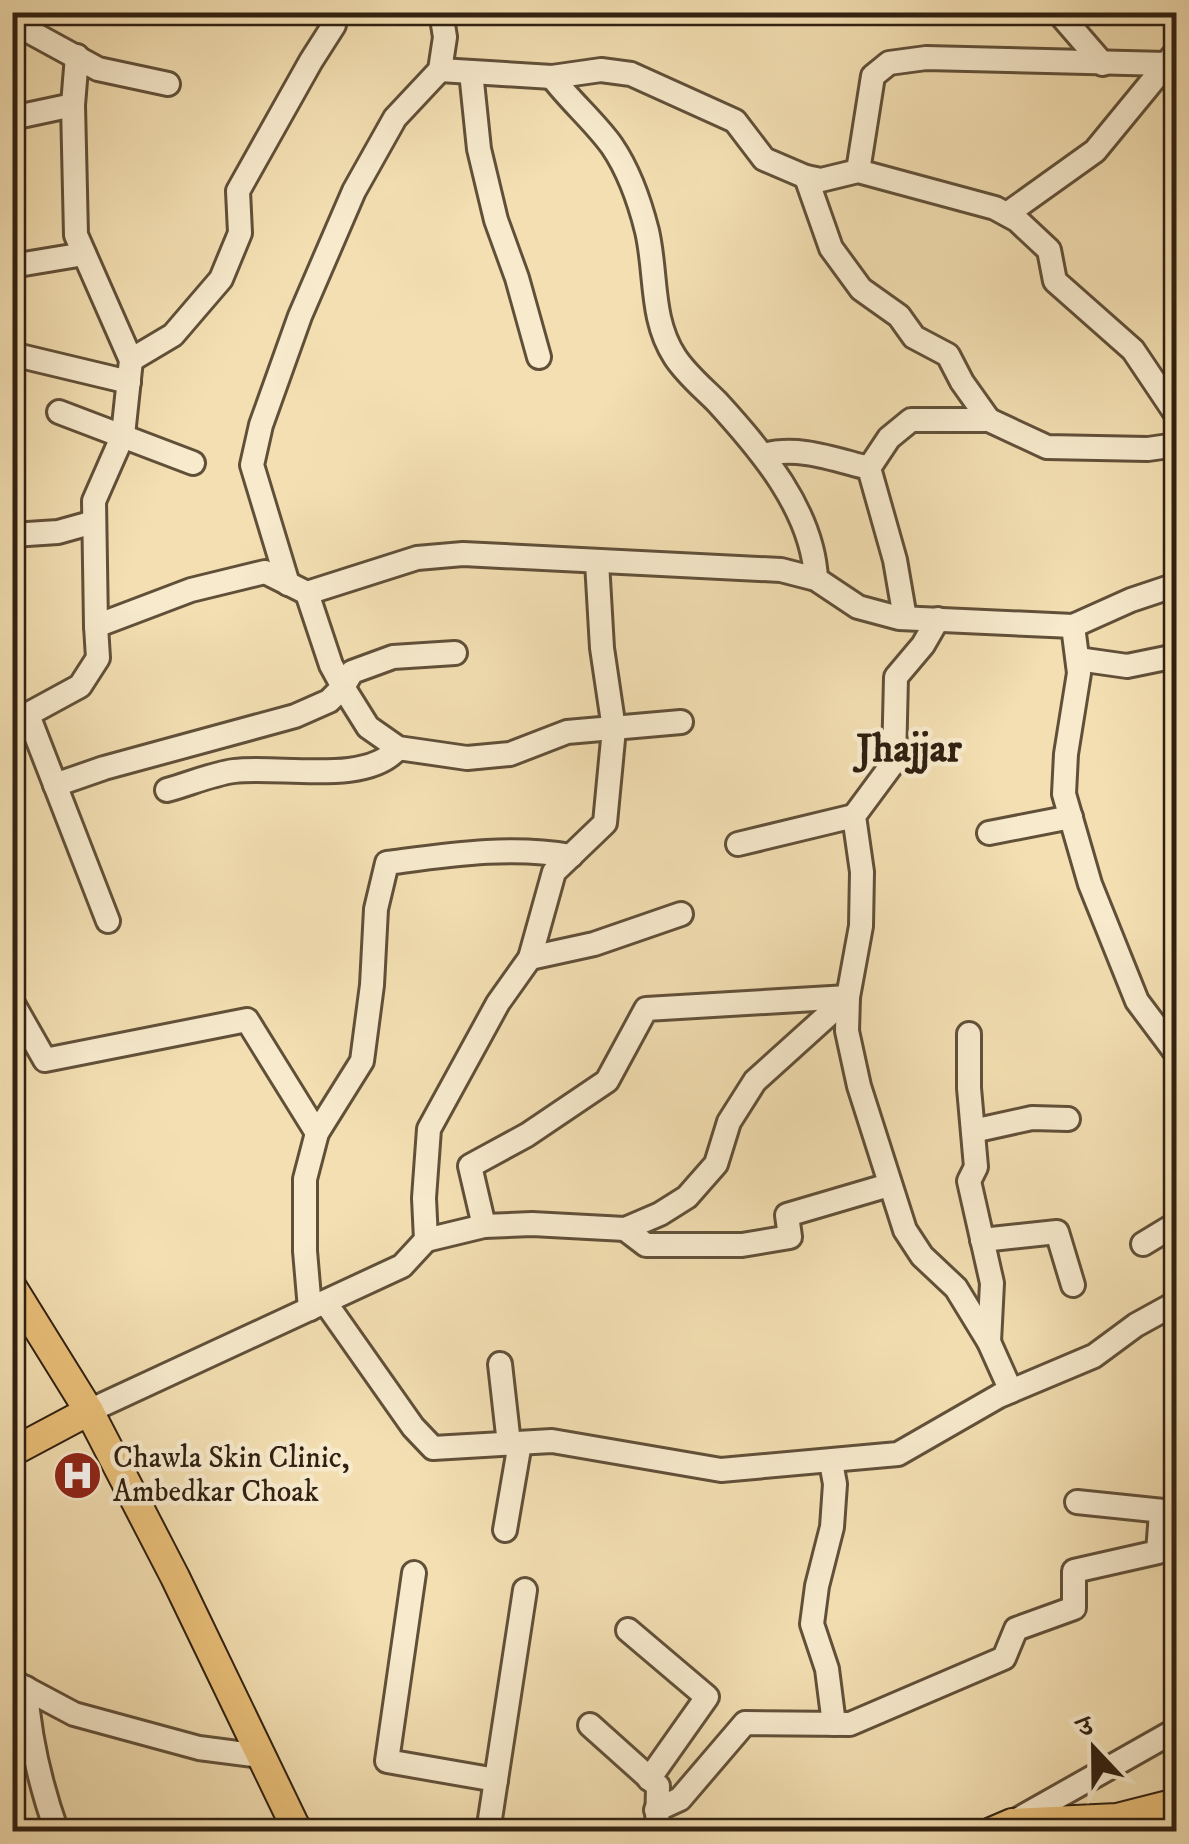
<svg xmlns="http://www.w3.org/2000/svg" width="1189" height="1844" viewBox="0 0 1189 1844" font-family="'IM FELL DW Pica','Noto Serif Devanagari',serif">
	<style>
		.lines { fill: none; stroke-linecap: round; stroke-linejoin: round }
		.minor-casing { stroke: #615039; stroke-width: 28 }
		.major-casing { stroke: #302011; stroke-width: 32 }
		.minor { stroke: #f7eacd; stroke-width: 22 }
		.major { stroke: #eac079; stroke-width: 28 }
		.labels { text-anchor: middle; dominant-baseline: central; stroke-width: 9; stroke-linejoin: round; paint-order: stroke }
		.poi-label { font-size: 30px; fill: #302011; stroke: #f7eacd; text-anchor: start }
		.district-label { font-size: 40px; font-weight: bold; fill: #302011; stroke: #f7eacd }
	</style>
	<rect width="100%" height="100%" fill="#f3dfb2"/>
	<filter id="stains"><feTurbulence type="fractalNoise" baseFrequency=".002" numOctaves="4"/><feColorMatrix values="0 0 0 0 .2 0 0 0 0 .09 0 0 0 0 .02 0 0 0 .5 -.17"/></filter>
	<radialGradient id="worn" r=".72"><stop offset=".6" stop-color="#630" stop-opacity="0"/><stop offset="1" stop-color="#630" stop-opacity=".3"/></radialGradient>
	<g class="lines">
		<defs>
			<g id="minor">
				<path d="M1058,12L1103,64"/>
				<path d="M12,22L98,69L168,84"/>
				<path d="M77,56L73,105L76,235L131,360L123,435L94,501L96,626"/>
				<path d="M440,70L552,77L601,70L631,74L735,121L764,159L806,177L821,180L858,171L995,208L1017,220L1049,250L1055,281L1133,350L1176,414"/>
				<path d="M471,72L479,149L496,220L517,278L539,357"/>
				<path d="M552,77C570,101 595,122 612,146C629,171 640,203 647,231C657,274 650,319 675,357C686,374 703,388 717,402C761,450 813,511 816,579"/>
				<path d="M12,118L73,105"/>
				<path d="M858,171L873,76L889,63L926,58L1167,64L1176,76"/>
				<path d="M806,177L831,248L861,289L899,316L914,337L948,355L962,382L989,420"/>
				<path d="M1007,214L1095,151L1173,56"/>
				<path d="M12,266L84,254"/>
				<path d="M12,354L129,382"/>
				<path d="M131,360L173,335L221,279L240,233L238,191L311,61L334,25L332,12"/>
				<path d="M59,412L193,463"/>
				<path d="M764,455C798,445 836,460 869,468L895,560L905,618"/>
				<path d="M869,468L889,438L911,420H989L1047,447L1148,449L1176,445"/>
				<path d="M12,535L58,532L94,522"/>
				<path d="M288,584L252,465L261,425L300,316L354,191L395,118L440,70L445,37L441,12"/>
				<path d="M307,593L331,665L343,687L368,727L398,748L467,758L510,754L567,732L681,722"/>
				<path d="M938,619L923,645L896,677L894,762L854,816L862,872L861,926L848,997L847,1031L859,1086L905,1230L922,1256L956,1288L989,1342L1011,1391"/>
				<path d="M1073,626L1079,673L1066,754L1064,794L1090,884L1137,1001L1176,1053"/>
				<path d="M1078,659L1127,666L1176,656"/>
				<path d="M28,715L108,921"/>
				<path d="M12,723L80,686L98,658L96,626L191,590L265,572L307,593L417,558L463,554L781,570L816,579L858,607L899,618L1073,626L1131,600L1176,585"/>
				<path d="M55,785L104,768L295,716L329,701L343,687L352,672L393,657L455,653"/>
				<path d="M167,790C189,784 212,774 234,771C278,765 367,786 398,748"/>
				<path d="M989,833L1071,817"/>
				<path d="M738,844L854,816"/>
				<path d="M530,958L594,944L681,914"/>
				<path d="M12,1002L45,1060L247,1020L317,1133"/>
				<path d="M969,1034V1088L976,1167L969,1181L992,1283L989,1342"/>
				<path d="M973,1131L1032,1118L1068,1119"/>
				<path d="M484,1226L470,1166L527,1135L607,1081L646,1009L848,997"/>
				<path d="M625,1229L646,1245H742L790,1237L787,1215L889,1185"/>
				<path d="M426,1240L484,1226L532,1224L625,1229L660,1214L687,1197L716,1164L729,1122L755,1081L848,997"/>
				<path d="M982,1240L1057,1232L1073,1285"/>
				<path d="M1143,1244L1176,1224"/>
				<path d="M325,1302L413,1427L433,1448L552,1441L721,1470L898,1454L999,1396L1094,1356L1136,1325L1176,1303"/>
				<path d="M310,1309L305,1251V1179L317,1133L362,1061L372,985L376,909L387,863C448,855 509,845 571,856"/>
				<path d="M500,1364L509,1444"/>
				<path d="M89,1411L402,1266L426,1240L424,1198L429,1129L498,1003L530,958L554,872L605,823L614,729L602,648L597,562"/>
				<path d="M831,1462L835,1484L832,1527L817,1586L812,1624L827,1669L834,1724"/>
				<path d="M1077,1502L1173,1512"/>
				<path d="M505,1530L520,1443"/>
				<path d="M414,1573L387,1761L496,1780"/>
				<path d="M628,1630L707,1697L649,1779"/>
				<path d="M12,1681L74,1714L199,1748L261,1756"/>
				<path d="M26,1688C29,1738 40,1784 57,1832"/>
				<path d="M590,1725L658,1786L657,1832"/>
				<path d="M656,1810L680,1799L745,1723L850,1724L1004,1658L1016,1629L1074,1608V1571L1158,1552L1161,1513"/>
				<path d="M1015,1821L1176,1730"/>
				<path d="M488,1832L525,1590"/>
			</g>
			<g id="major">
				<path d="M12,1287L89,1411L175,1577L295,1826L301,1832"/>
				<path d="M12,1452L89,1411"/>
				<path d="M991,1832L1012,1823L1117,1818L1176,1803"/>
			</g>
		</defs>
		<use href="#minor" class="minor-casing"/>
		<use href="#major" class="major-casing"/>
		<use href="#minor" class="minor"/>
		<use href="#major" class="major"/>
	</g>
	<defs>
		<symbol id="hospital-disc" viewBox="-11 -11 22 22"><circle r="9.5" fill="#8f2418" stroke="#f7eacd"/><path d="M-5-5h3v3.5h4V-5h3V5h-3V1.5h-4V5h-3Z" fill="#fff"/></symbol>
	</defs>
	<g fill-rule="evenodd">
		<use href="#hospital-disc" x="50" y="1448" width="55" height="55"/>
	</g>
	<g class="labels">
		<g class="poi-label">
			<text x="113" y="1458">Chawla Skin Clinic,<tspan x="113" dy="34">Ambedkar Choak</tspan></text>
		</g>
		<g class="district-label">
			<text x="909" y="750">Jhajjar</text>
		</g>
	</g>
	<rect width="1189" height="1844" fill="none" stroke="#f3dfb2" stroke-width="50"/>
	<rect x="15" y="15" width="1159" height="1814" fill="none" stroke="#302011" stroke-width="5"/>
	<rect x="25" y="25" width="1139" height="1794" fill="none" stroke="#302011" stroke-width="2.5"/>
	<g transform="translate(1094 1749) rotate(338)" stroke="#f7eacd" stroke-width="8" paint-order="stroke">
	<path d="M0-8L18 38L0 25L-18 38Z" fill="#302011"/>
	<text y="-15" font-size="28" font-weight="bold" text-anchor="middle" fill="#302011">उ</text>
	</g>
	<rect width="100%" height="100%" filter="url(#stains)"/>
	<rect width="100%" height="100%" fill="url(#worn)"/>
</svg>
